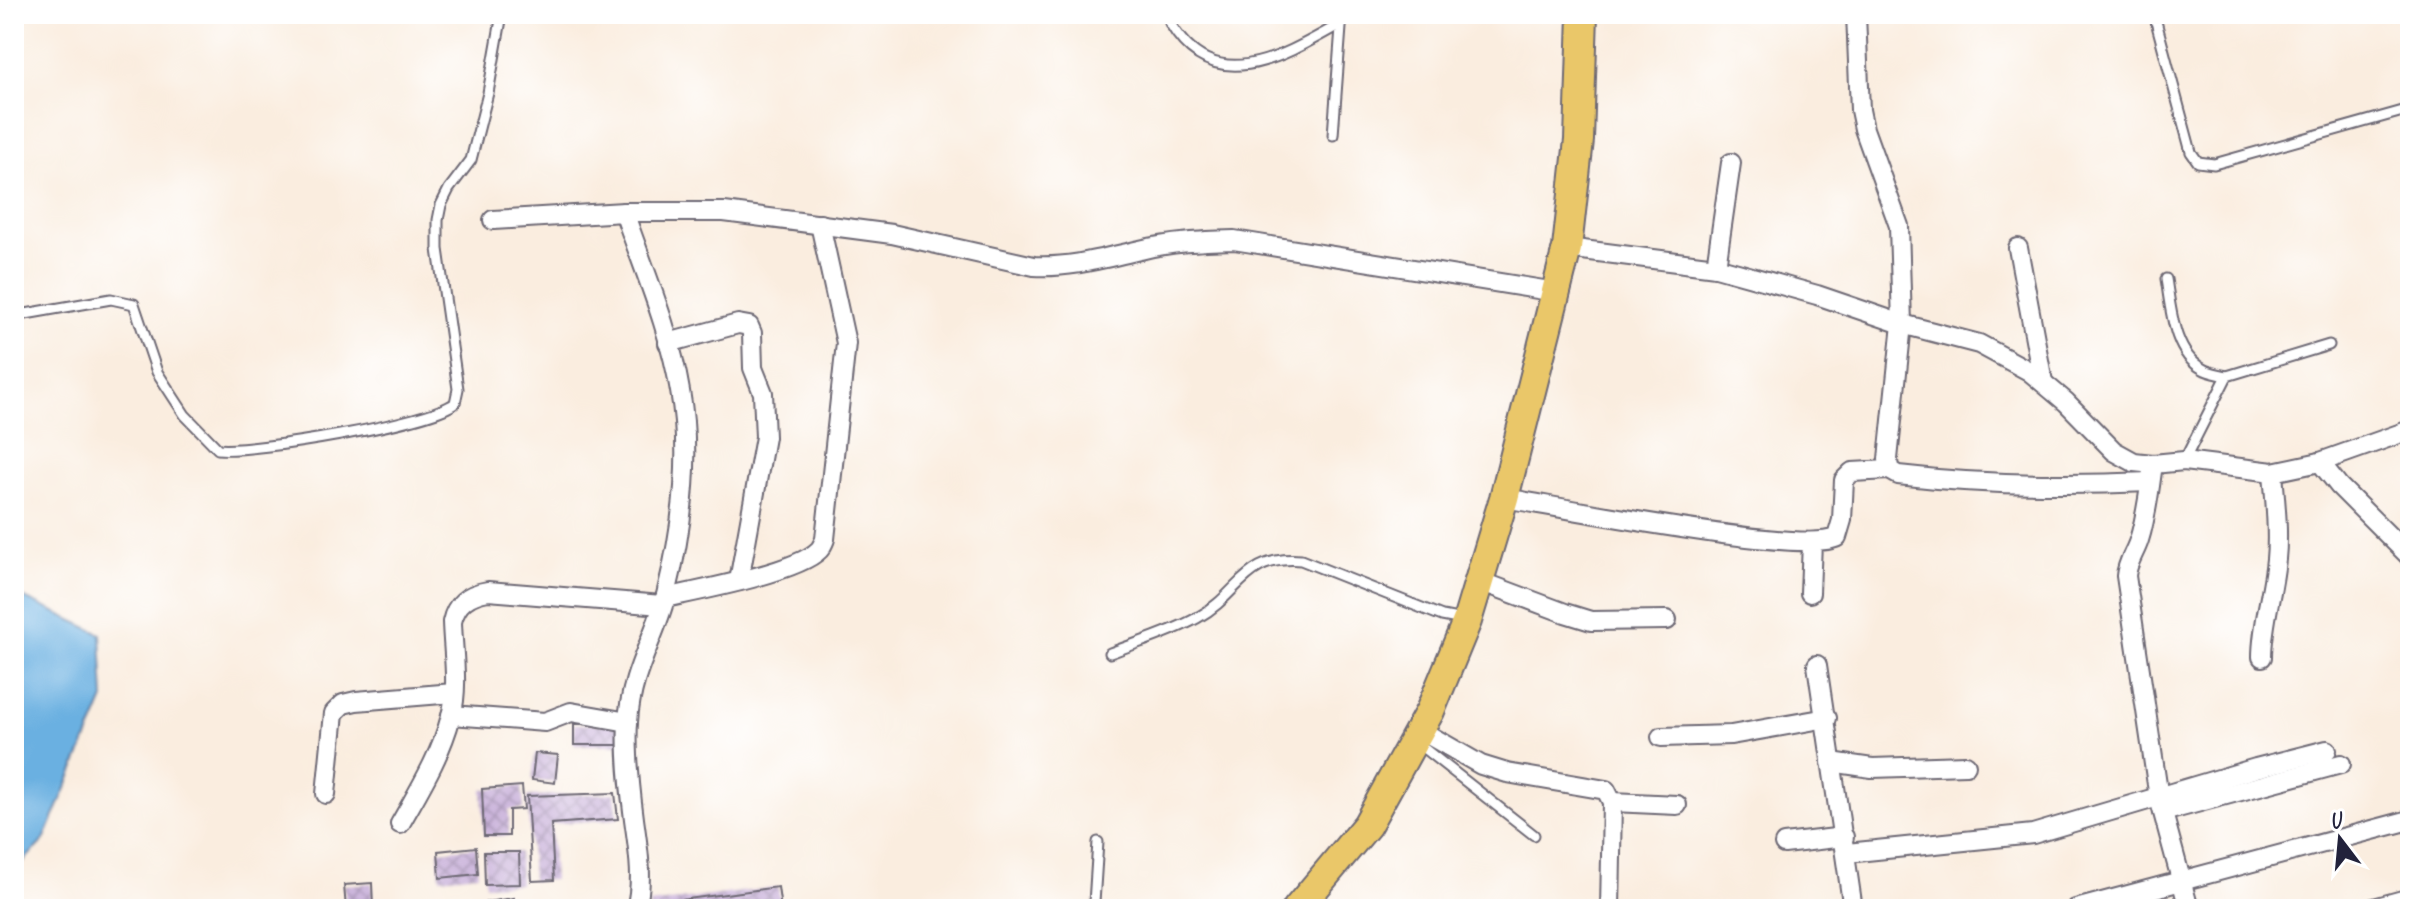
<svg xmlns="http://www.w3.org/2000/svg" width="2424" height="923" viewBox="0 0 2424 923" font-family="Caveat,sans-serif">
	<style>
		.water { fill: #6bb0e1; stroke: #46698e; stroke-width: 2 }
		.building { fill: url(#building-cross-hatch) }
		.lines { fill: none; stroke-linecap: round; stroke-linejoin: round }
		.lane-casing { stroke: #6e6974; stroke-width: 13 }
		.street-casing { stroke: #6e6974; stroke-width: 22 }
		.primary-casing { stroke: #6e6974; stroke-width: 32 }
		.lane { stroke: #fff; stroke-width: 9 }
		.street { stroke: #fff; stroke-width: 18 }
		.primary { stroke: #eac769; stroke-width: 28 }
	</style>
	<defs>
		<pattern id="building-cross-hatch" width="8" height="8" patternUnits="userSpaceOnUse" patternTransform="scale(2)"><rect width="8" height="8" fill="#c5abd7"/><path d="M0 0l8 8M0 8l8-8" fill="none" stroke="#a08bb0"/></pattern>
	</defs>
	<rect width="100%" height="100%" fill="#fff"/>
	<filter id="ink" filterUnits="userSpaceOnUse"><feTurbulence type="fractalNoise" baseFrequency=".0125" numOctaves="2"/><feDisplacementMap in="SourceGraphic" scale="16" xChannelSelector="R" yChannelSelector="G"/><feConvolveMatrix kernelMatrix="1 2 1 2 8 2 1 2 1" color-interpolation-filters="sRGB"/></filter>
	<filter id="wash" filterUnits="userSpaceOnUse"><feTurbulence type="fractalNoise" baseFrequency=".006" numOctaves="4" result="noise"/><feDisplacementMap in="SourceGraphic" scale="32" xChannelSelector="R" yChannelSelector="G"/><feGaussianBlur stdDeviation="1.8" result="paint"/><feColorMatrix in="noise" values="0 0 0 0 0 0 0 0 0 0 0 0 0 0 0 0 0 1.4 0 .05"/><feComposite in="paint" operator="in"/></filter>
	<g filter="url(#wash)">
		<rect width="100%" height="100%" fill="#faeddf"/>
		<path class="water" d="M14,593L101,634L104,699L44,840L14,871Z"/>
		<g id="blocks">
			<g class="building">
				<path d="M574,724H622L621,745H574Z"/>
				<path d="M535,753L558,755L555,783L532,780Z"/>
				<path d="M522,786L524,809L509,810V836H484L482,789Z"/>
				<path d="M615,793L618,819L551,824L554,880L532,881L527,796Z"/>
				<path d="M476,847L478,874L440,878L438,851Z"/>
				<path d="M484,852H519L520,884L485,885Z"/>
				<path d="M372,883L373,909H346L344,885Z"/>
				<path d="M778,887L781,909H650L649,904Z"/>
				<path d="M514,898L515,909H487L486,902Z"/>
			</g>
		</g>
	</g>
	<g filter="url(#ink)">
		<use href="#blocks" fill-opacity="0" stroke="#6e6974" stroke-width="2"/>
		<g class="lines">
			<defs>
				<g id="lane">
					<path d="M1172,14L1170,23C1214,99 1284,56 1342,23"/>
					<path d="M2154,14L2191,152L2198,162L2214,164L2410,109"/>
					<path d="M1333,135L1342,14"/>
					<path d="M2166,279C2171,308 2173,353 2203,369C2209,373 2220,374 2227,376"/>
					<path d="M14,316L111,299L134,304L157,372L185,415L218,449C252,453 431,423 455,403L458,389L438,249V220L441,205L449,189L471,160L488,93L502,14"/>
					<path d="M2184,461L2227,376L2329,345"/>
					<path d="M1110,653C1139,642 1170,633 1197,618C1241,594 1243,555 1301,560L1442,616L1463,620"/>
					<path d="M1417,743L1534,835"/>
					<path d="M1091,909L1094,903L1098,842"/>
				</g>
				<g id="street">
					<path d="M1856,14L1860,110L1864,129L1899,226L1902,324L1888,459L1889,470"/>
					<path d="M624,212C644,270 670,330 680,391C692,457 682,530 666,595C654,641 631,671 628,722C626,754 630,788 634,819C638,849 644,879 636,909"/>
					<path d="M493,220L624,212H724L892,234L1034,266C1071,268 1104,258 1140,250C1171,242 1202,241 1234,240L1556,292"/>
					<path d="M1567,248L1716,267L1817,295L1902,324L1979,344L2029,371L2066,402L2114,451L2134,462L2153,464L2184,461L2273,472L2320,462L2410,430"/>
					<path d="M2018,248L2043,382"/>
					<path d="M1716,267L1731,163"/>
					<path d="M668,343L738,324L749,326L752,333L753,368L763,393L765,437L739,581"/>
					<path d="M2320,462L2339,486L2410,557"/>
					<path d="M2152,471C2149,494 2146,518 2139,540C2135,553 2127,562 2126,576L2159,798L2189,909"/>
					<path d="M1504,498C1555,506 1806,556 1837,537L1842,520L1844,480L1852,472L1889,470L1898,475C1983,485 2066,486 2150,482"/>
					<path d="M1480,581L1565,613L1591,621L1667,620"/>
					<path d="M1810,593L1812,542"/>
					<path d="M665,598C697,591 798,572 819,550C820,550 825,540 825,539L846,343L820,224"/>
					<path d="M2262,657C2262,624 2273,592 2276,559C2279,530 2275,501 2273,472"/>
					<path d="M1817,665L1853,909"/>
					<path d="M451,715L545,722L571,712L628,722"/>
					<path d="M1420,730L1481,765L1507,773L1606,790L1612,802L1610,909"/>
					<path d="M1661,737L1731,735L1827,718"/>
					<path d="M1831,762L1872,768L1966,765"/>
					<path d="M326,794L334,713L343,704L356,701L454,693"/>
					<path d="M1612,802L1677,805"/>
					<path d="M2163,812L2341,764"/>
					<path d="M400,824C419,790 441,755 451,716C459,687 453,653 452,622C456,603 469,594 488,591L662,605"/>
					<path d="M1784,844L1844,837"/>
					<path d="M1847,853L2033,834L2256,768L2327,750"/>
					<path d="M2076,909L2410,820"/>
					<path d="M2370,909L2410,898"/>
				</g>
				<path id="primary" d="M1297,909L1367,825L1430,711L1467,621L1504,498L1567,248L1579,140L1583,14"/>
			</defs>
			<use href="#lane" class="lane-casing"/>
			<use href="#street" class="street-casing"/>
			<use href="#primary" class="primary-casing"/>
			<use href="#lane" class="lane"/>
			<use href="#street" class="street"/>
			<use href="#primary" class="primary"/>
		</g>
	</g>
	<rect width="2424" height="923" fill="none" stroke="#fff" stroke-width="48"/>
	<g transform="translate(2340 839) rotate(344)" stroke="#ffffff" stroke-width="6" paint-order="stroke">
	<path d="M0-6L14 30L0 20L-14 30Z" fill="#22223b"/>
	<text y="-12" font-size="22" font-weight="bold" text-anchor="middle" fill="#22223b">U</text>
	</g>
</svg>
